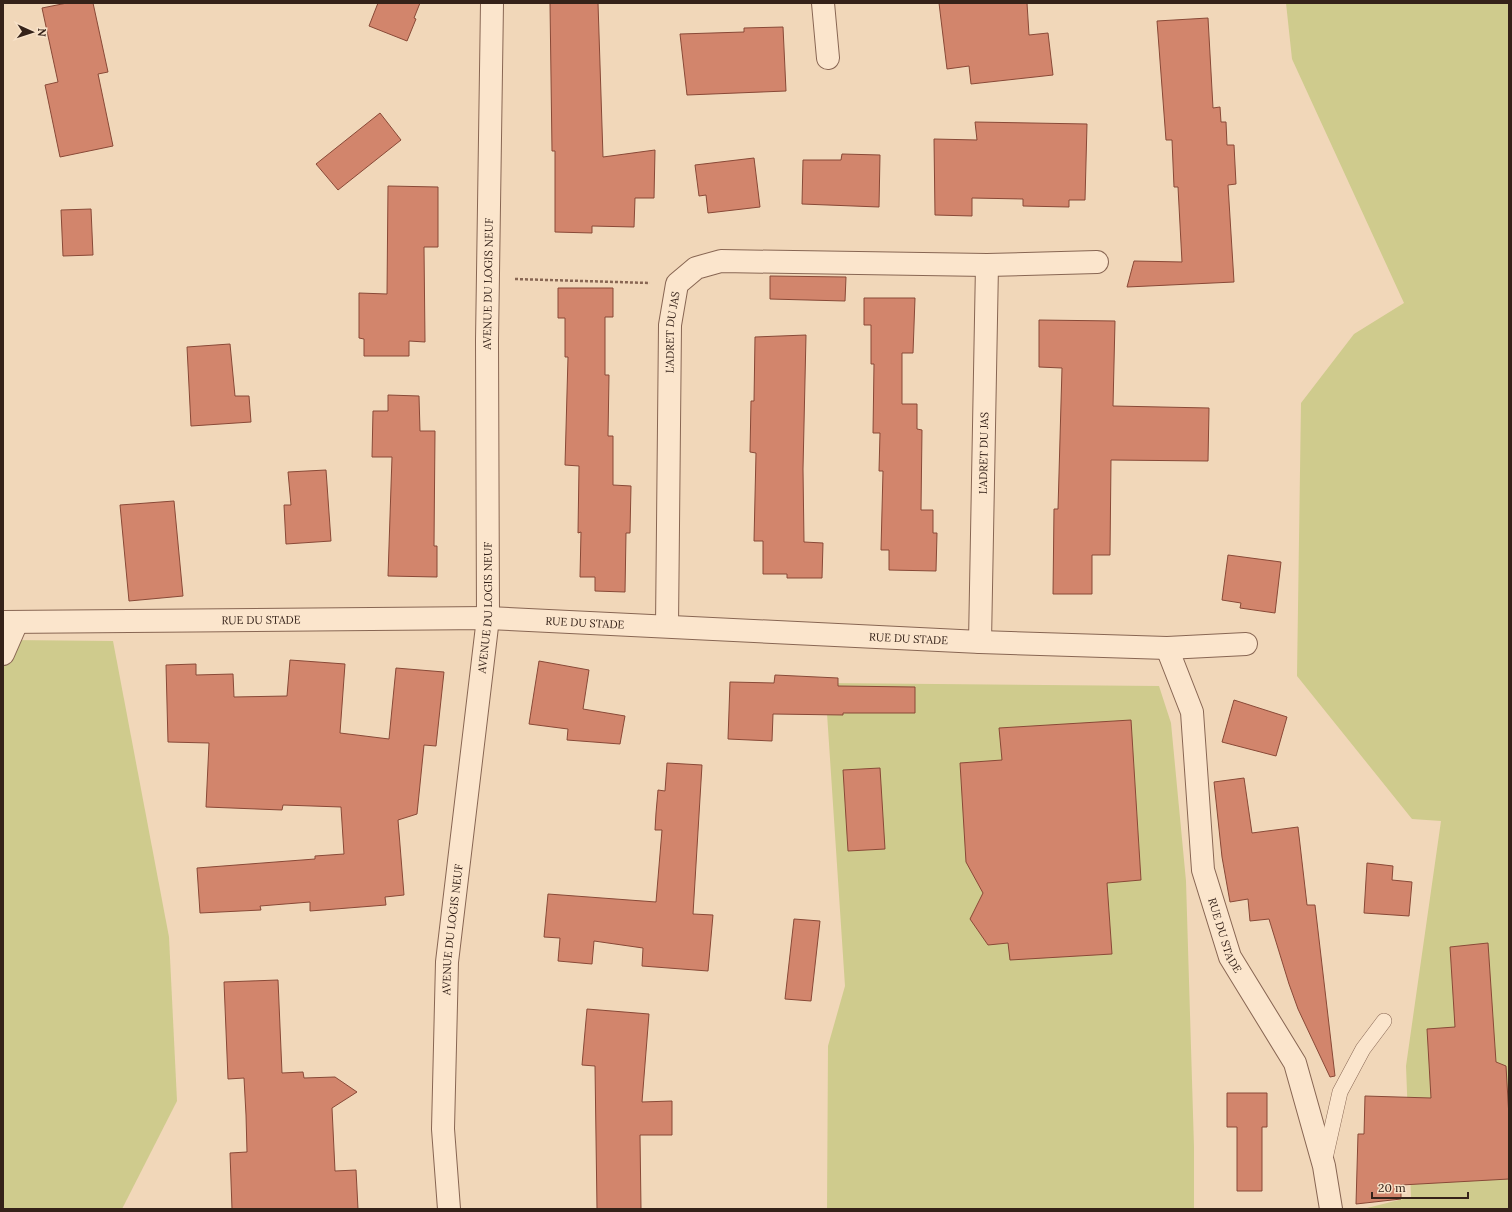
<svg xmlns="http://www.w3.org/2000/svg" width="1512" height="1212" viewBox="0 0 1512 1212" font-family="Lora,serif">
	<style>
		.green { fill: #cfcb8d }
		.building { fill: #d2856c; stroke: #894937 }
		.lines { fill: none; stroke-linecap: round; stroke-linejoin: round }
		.service-casing { stroke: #886653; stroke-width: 16 }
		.minor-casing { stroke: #886653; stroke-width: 24 }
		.path { stroke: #886653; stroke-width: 2.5; stroke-dasharray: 3 2; stroke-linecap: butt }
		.service { stroke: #fbe5cc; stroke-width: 15 }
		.minor { stroke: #fbe5cc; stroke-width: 22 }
		.labels { text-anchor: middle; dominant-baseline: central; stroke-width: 3; stroke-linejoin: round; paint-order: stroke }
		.street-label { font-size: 11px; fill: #352219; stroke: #f8e2c9 }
	</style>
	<rect width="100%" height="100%" fill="#f1d7b9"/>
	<g class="green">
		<path d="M1286,3H1509V1209H1363L1411,1197L1406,1066L1441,821L1412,819L1297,676L1301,403L1354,334L1404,303L1292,59Z"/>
		<path d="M9,640L113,641L169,937L177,1101L122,1209H3V654Z"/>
		<path d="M825,683L1159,686L1171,723L1186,881L1194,1147V1209H827L828,1046L845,986Z"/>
	</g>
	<g class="building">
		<path d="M67,3H93L108,72L98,74L113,146L60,157L45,85L58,82L42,8Z"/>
		<path d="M378,3H420L414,18L416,19L407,41L369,26Z"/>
		<path d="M550,3H598L603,157L655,150L654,198H635L634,227L592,226V233L555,232V151H552Z"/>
		<path d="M939,3H1027L1029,35L1048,33L1053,75L971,84L969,66L947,69Z"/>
		<path d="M1208,18L1213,108L1220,107L1221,122H1226L1227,145H1234L1236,184L1228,185L1234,282L1127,287L1134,261L1182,262L1178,187H1174L1172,140H1166L1157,21Z"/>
		<path d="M783,27L786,91L687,95L680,34L744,32V28Z"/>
		<path d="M380,113L401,140L338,190L316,164Z"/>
		<path d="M975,122L1087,124L1085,200H1069V207L1023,206V199L972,198V216L935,215L934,139L977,140Z"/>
		<path d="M842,154L880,155L879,207L802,204L803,160H841Z"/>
		<path d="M754,158L760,207L708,213L706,195L699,196L695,165Z"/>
		<path d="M388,186L438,187V247H424L425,342L409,341V356H364V339L359,338V293L387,294Z"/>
		<path d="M91,209L93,255L63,256L61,210Z"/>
		<path d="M770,276L846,277L845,301L770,299Z"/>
		<path d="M558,288H613V317H605V375H609L608,436H613V485L631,486L630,533H626L625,592L595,591V577H580L581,532L578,533L579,466L565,465L568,357H565V318H558Z"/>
		<path d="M864,298H915L913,353H902V404H917V429L922,430L921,510H933V533H937L936,571L889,570V550H881L883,471H879L880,433H873L874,364H871V325H864Z"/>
		<path d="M1039,320L1115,321L1113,406L1209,408L1208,461L1111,460L1110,555H1092V594H1053L1054,509H1058L1062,368L1039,367Z"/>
		<path d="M806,335L803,469L804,542L823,543L822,578H787V574H763V541H754L756,453L750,452L751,401H754L755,337Z"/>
		<path d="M230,344L235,396H249L251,422L191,426L187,347Z"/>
		<path d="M388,395L419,396L420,431H435L434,546H437V577L388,576L392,457H372L373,411H388Z"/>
		<path d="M326,470L331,541L286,544L284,505H291L288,472Z"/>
		<path d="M174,501L183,596L129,601L120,505Z"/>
		<path d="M1228,555L1281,562L1275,613L1240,608L1241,603L1222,600Z"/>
		<path d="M290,660L345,664L340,733L389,739L396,668L444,672L436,746L424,745L417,814L398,820L404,895L385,897L386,905L310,911V902L260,906L261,910L200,913L197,868L315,859V856L344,854L341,807L283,805L282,810L206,807L209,743L168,742L166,665L196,664V675L233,674L234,697L287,696Z"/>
		<path d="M539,661L589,670L583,709L625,716L620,744L567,740L568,729L529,724Z"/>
		<path d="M775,675L838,678V686L915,687V713H843V715L773,714L772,741L728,739L730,682L774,683Z"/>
		<path d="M1234,700L1287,717L1276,756L1222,742Z"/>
		<path d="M1131,720L1141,880L1107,883L1112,954L1010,960L1008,943L988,945L970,919L983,893L966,862L960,763L1002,760L999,728Z"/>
		<path d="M667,763L702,765L693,914L713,915L708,971L642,966L643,948L594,941L592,964L558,961L560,938L544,937L548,894L656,902L662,830H655L656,813L658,790L665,791Z"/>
		<path d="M880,768L885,849L848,851L843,770Z"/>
		<path d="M1244,778L1252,833L1298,827L1307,905H1315L1335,1076L1330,1077L1298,1009L1289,984L1269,919L1250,921L1248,899L1230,902L1222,857L1214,782Z"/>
		<path d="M1367,863L1393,866L1392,880L1412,882L1409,916L1364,913Z"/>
		<path d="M794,919L820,921L811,1001L785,999Z"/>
		<path d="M1488,943L1496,1062L1506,1066L1509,1117V1179L1401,1185V1199L1356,1204L1358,1134H1364L1365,1096L1431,1098L1427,1029L1455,1027L1450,947Z"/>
		<path d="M278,980L282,1073L303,1072L304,1078L335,1077L357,1092L332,1108L335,1171L356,1170L358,1209H232L230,1153L247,1152L246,1115L244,1078L228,1079L224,982Z"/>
		<path d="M587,1009L649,1014L642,1102L672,1101V1135H640L641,1209H597L595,1066L582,1065Z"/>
		<path d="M1227,1093H1267V1127H1262V1191H1237V1127H1227Z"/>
	</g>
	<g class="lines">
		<defs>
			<path id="service" d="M1324,1163L1340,1092L1363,1049L1384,1021"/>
			<g id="minor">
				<path d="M823,3L828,58"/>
				<path id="s1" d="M3,622L488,618L980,642L1167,648L1246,644"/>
				<path id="s2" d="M667,626L670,325L677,284L696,268L721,261L987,265L1097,262"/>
				<path id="s3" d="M980,642L987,265"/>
				<path id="s4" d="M1167,648L1192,712L1203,870L1230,957L1295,1063L1324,1166L1331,1209"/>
				<path d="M3,654L17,622"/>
				<path id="s5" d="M449,1209L443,1129L447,962L488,618L487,341L492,3"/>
			</g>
		</defs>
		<use href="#service" class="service-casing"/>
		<use href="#minor" class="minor-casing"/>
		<path class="path" d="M515,279L650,283"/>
		<use href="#service" class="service"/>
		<use href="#minor" class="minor"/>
	</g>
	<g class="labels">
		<g class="street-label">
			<text stroke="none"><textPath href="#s5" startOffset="928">AVENUE DU LOGIS NEUF</textPath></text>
			<text stroke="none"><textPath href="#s2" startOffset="294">L'ADRET DU JAS</textPath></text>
			<text stroke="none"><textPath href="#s3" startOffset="189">L'ADRET DU JAS</textPath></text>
			<text stroke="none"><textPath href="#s5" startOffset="604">AVENUE DU LOGIS NEUF</textPath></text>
			<text stroke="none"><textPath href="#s1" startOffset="258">RUE DU STADE</textPath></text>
			<text stroke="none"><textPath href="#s1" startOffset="582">RUE DU STADE</textPath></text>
			<text stroke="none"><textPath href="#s1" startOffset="906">RUE DU STADE</textPath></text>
			<text stroke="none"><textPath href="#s5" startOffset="280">AVENUE DU LOGIS NEUF</textPath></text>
			<text stroke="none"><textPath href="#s4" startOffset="296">RUE DU STADE</textPath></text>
		</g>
	</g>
	<rect width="1512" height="1212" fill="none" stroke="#352219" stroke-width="8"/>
	<g transform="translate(32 32) rotate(93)" stroke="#f8e2c9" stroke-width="3" paint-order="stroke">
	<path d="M0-3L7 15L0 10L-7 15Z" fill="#352219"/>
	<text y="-6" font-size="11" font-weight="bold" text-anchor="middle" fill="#352219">N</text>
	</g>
	<path d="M1372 1192v6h96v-6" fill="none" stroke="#352219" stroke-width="2"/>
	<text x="1378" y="1192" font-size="12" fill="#352219" stroke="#f8e2c9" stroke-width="3" paint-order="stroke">20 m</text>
</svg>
